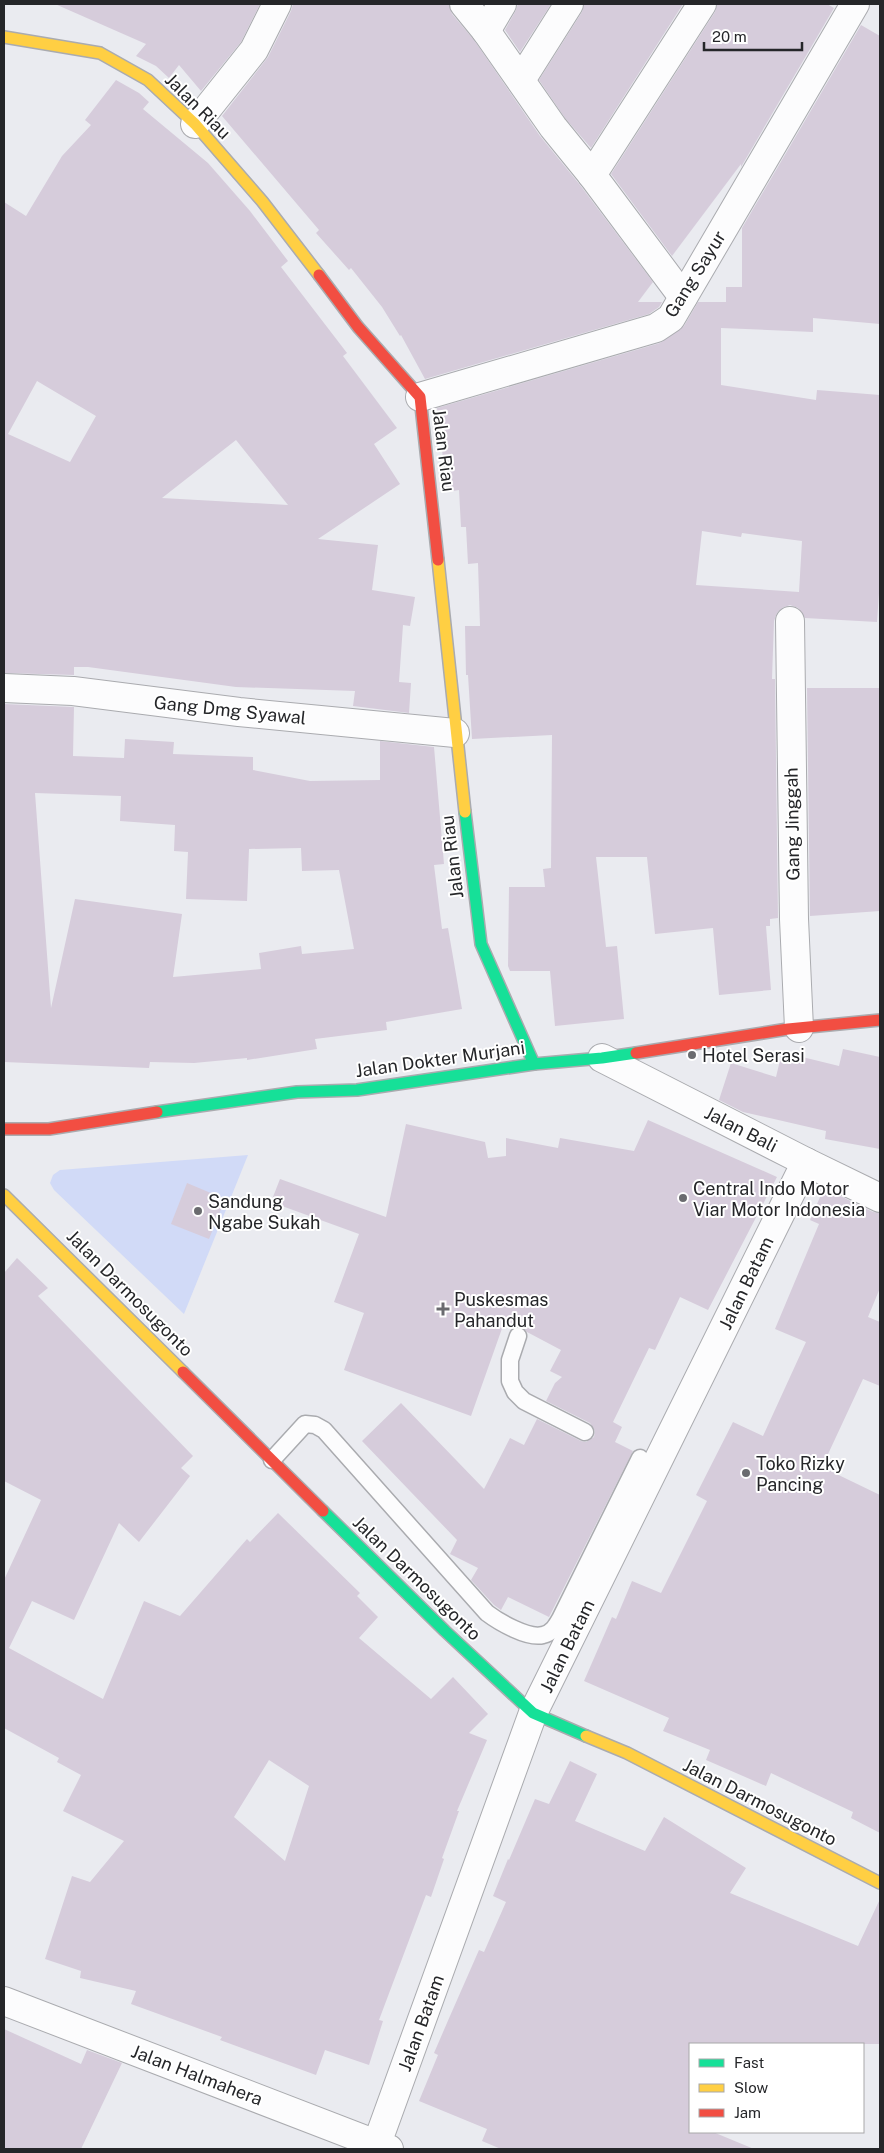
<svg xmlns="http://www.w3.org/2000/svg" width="884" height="2153" viewBox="0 0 884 2153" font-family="'Public Sans',sans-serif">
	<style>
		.green { fill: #d1daf7 }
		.building { fill: #d6ccdb; fill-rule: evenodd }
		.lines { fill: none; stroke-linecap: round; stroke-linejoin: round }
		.lane-casing { stroke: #aaabaf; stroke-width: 19 }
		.street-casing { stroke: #aaabaf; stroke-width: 30 }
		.fast-casing { stroke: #aaabaf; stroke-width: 14 }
		.slow-casing { stroke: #aaabaf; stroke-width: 14 }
		.jam-casing { stroke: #aaabaf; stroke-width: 14 }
		.lane { stroke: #fcfcfd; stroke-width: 16 }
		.street { stroke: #fcfcfd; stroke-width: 28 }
		.fast { stroke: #16e098; stroke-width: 11 }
		.slow { stroke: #ffcf43; stroke-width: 11 }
		.jam { stroke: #f24e42; stroke-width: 11 }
		.poi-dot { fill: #6a6b6f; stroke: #fff; stroke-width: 2 }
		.labels { text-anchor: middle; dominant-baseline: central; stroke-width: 4; stroke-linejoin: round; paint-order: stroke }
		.street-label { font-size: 18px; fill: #252629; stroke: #fff }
		.poi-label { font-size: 18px; fill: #252629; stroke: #fff; text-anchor: start }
	</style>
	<rect width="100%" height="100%" fill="#eaebf0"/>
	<path class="green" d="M248,1155L184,1314L54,1190L50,1183L53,1175L60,1170Z"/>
	<g class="building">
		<path d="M55,4H260L241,42L201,91L179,65L169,78L156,66L136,56L146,44Z"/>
		<path d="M293,4H449L452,14L474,40L540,136L580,185L653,282L638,302H662L659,307L649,314L425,379L401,335L400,336L382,307L351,268L349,270L316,233L319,230L222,116L268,57L291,11Z"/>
		<path d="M518,4H551L520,52L505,30L515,12Z"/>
		<path d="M584,4H683L591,148L565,118L539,80L582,12Z"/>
		<path d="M717,4H827L834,8L741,167V164L672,256L611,174L715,12Z"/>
		<path d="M861,25L880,36V324L813,318V332L721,328V385L816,400L817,390L880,395V579L877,622L805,618L798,608L790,605L782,608L777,613L774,621L772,679H775L778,918L770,919V926H766L771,990L719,995L713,928L655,934L647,857H596L606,947L617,946L624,1019L555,1026L550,971H510L508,966L509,887H545L543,869L551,868L552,735L472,739L468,675H466L465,626H480L478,563L468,564L466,527H461L459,490L447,492L437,408L660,343L684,326L698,302H726V287H742V228ZM702,531L741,537L742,533L802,541L799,592L696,585Z"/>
		<path d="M116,80L139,93L149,102L143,109L208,163L250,211L288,261L281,267L347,353L343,356L397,428L374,444L400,484L318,539L378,545L372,590L415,597L410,626L403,625L399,682L411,683L409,713L353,706L355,691L236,687L88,667H74V675L4,673V202L26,216L62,156L91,125L85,120ZM37,381L96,416L70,462L8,434ZM236,440L288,505L162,498Z"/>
		<path d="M807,688H880V911L810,916Z"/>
		<path d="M4,704L74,707L73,756L124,758L125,739L174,742L173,754L253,757V770L310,781L380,780V741L434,747L444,864L434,865L442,929L448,928L462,1009L386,1022L387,1030L315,1039L317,1049L247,1060V1058L194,1063L150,1062L149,1068L4,1062ZM35,793L121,796L120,821L175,825L174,851L188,852L186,899L247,901L249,849L301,848L302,871L339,870L354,949L302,954L301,946L259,953L261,969L173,977L182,914L75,899L51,1008Z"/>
		<path d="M843,1049L880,1057V1149L825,1139L826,1131L743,1112L719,1100L731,1063L776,1077L782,1052L839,1066Z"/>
		<path d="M648,1120L777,1177L708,1310L680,1297L655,1350L649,1348L613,1422L622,1427L615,1442L633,1451L549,1617L508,1597L501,1610L494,1605L471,1580L478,1568L450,1554L457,1540L362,1441L401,1403L484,1489L510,1438L524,1445L537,1419L581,1441L586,1442L594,1437L595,1431L590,1423L546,1401L555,1383L562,1377L550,1371L561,1350L527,1332L522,1327L516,1326L505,1320L471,1416L344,1370L364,1313L334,1302L359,1234L271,1202L280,1179L386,1217L406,1124L485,1142L488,1158L506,1156V1138L558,1148L560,1138L634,1151Z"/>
		<path d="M187,1183L225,1199L209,1239L171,1224Z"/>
		<path d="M824,1188L873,1212L880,1213V1288L868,1317L880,1322V1386L863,1379L822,1467L880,1495V1833L851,1818L853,1812L771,1773L766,1786L706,1760L710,1750L663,1731L669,1718L584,1681L612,1617L616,1619L632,1581L661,1593L707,1501L696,1495L733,1422L763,1436L806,1342L775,1329L819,1224L810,1220Z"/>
		<path d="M17,1258L48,1288L38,1296L193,1456L181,1468L190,1476L139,1542L119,1523L74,1620L32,1601L9,1648L103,1699L144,1601L180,1616L247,1539L250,1542L278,1513L360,1593L357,1596L378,1617L359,1638L431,1699L453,1677L488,1714L469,1733L487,1740L457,1811H459L442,1858L444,1859L431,1897L426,1895L379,2020L383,2021L369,2065L325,2050L316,2075L220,2040L222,2037L131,2004L136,1991L80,1978L81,1971L45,1959L72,1876L90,1882L124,1841L63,1811L81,1775L57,1762L59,1758L4,1728V1580L41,1500L4,1481V1273ZM269,1760L309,1786L285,1861L234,1817Z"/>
		<path d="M570,1761L597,1774L575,1821L645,1851L664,1817L746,1868L730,1893L858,1946L880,1899V2044H690V2132H713L754,2149H501L482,2141L487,2129L419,2101L438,2055L434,2053L450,2016L479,1950L484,1952L506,1902L493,1896L508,1859L509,1860L535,1799L549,1804Z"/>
		<path d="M4,2029L81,2064L87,2050L122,2063L81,2149H4Z"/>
	</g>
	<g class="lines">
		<defs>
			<g id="lane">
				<path d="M518,1336L510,1360V1381L515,1392L524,1401L585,1432"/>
				<path d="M272,1460L305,1424L315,1425L324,1430L487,1613C499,1622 528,1639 543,1635C552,1633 556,1626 560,1619L640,1458"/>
			</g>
			<g id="street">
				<path d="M464,4L486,31L553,127L592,175L683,297"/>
				<path d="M486,31L502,4"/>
				<path d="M521,80L569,4"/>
				<path d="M195,124L254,50L277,4"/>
				<path d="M592,175L702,4"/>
				<path d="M420,397L656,328L671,318L855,4"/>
				<path d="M790,621L794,919L799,1028"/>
				<path d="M4,688L73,691L239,712L455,733"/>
				<path d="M602,1058L806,1162L880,1198"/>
				<path d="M4,2001L389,2149"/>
				<path d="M375,2149L533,1713L806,1162"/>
			</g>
			<g id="fast">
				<path d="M465,812L481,944L534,1064"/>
				<path d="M157,1112L297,1092L357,1090L534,1064L602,1058L636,1053"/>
				<path d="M323,1511L445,1631L533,1713L586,1736"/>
			</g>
			<g id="slow">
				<path d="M4,37L100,53L148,80L195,124L262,201L319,275"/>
				<path d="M438,560L465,812"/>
				<path d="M4,1195L183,1372"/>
				<path d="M586,1736L627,1753L880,1883"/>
			</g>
			<g id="jam">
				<path d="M319,275L358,327L420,397L438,560"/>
				<path d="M636,1053L788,1029L880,1020"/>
				<path d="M4,1129H49L157,1112"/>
				<path d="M183,1372L323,1511"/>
			</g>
		</defs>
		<use href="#lane" class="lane-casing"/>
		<use href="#street" class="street-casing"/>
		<use href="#fast" class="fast-casing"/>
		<use href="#slow" class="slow-casing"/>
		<use href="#jam" class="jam-casing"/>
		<use href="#lane" class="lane"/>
		<use href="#street" class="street"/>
		<use href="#fast" class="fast"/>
		<use href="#slow" class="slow"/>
		<use href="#jam" class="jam"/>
	</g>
	<g class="poi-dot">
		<circle cx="692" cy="1055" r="5"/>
		<circle cx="683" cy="1198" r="5"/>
		<circle cx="198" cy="1211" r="5"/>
		<path d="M440.5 1301.5h5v5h5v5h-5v5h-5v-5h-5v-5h5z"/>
		<circle cx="746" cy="1473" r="5"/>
	</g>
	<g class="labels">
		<g class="street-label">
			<text transform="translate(198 106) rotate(45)">Jalan Riau</text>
			<text transform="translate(695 274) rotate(-58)">Gang Sayur</text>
			<text transform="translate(444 450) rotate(83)">Jalan Riau</text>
			<text transform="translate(230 710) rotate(6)">Gang Dmg Syawal</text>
			<text transform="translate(792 824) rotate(-91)">Gang Jinggah</text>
			<text transform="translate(452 857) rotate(-97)">Jalan Riau</text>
			<text transform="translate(440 1059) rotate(-8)">Jalan Dokter Murjani</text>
			<text transform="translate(741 1129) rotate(27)">Jalan Bali</text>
			<text transform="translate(746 1283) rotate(-64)">Jalan Batam</text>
			<text transform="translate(130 1293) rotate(45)">Jalan Darmosugonto</text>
			<text transform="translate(417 1578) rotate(44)">Jalan Darmosugonto</text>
			<text transform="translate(567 1646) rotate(-64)">Jalan Batam</text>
			<text transform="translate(760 1802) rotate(27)">Jalan Darmosugonto</text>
			<text transform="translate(421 2023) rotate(-70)">Jalan Batam</text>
			<text transform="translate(197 2075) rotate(21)">Jalan Halmahera</text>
		</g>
		<g class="poi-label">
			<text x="702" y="1055">Hotel Serasi</text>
			<text x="693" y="1188">Central Indo Motor<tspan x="693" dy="21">Viar Motor Indonesia</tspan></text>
			<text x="208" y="1201">Sandung<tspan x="208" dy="21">Ngabe Sukah</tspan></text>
			<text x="454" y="1299">Puskesmas<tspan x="454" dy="21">Pahandut</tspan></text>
			<text x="756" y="1463">Toko Rizky<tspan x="756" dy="21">Pancing</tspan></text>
		</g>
	</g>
	<rect width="884" height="2153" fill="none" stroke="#252629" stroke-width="10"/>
	<rect x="689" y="2043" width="175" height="90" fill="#ffffff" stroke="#a8a8a9"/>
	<rect x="699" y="2059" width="25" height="8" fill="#16e098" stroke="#a8a8a9"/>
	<text x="734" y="2068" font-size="15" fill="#252629">Fast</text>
	<rect x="699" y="2084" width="25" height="8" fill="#ffcf43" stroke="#a8a8a9"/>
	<text x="734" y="2093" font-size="15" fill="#252629">Slow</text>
	<rect x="699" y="2109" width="25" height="8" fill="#f24e42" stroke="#a8a8a9"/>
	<text x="734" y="2118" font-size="15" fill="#252629">Jam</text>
	<path d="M704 42v8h98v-8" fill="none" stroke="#252629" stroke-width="2.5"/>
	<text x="712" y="42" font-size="15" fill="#252629" stroke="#ffffff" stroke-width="4" paint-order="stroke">20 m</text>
</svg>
